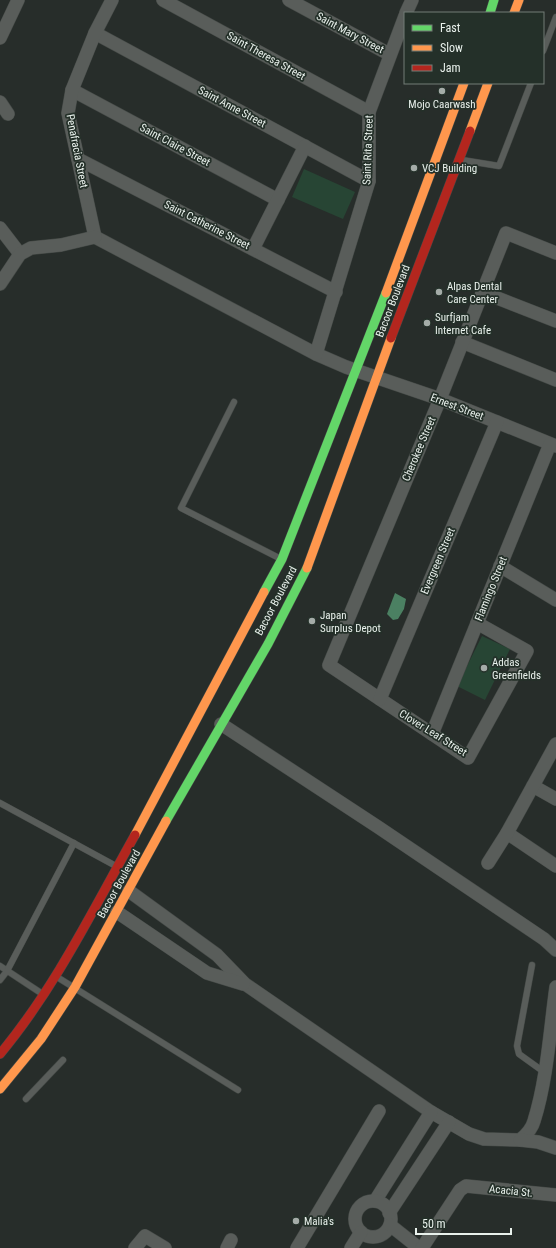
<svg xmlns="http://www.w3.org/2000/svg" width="556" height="1248" viewBox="0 0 556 1248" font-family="'Roboto Condensed',sans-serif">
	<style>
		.green { fill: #274534 }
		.water { fill: #4b8062 }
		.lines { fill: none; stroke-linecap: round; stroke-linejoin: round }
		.lane-casing { stroke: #444946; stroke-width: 7 }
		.street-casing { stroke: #444946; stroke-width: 14 }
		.fast-casing { stroke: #444946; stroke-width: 10 }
		.slow-casing { stroke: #444946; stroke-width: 10 }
		.jam-casing { stroke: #444946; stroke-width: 10 }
		.lane { stroke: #595d5a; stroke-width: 6 }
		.street { stroke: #595d5a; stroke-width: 13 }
		.fast { stroke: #63d668; stroke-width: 9 }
		.slow { stroke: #ff974d; stroke-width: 9 }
		.jam { stroke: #b3261e; stroke-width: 9 }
		.poi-dot { fill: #a5aca8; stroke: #243029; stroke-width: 1.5 }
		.labels { text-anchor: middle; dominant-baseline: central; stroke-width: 3.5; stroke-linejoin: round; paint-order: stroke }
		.street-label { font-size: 11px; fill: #e9f1ec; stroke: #243029 }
		.poi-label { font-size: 11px; fill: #e9f1ec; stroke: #243029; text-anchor: start }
	</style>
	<rect width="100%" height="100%" fill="#272d2a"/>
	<g class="green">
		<path d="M304,169L355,192L343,219L292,197Z"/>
		<path d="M482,636L510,649L485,700L457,686Z"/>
	</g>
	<path class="water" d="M395,593L406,599L404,609L398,619L393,620L387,614Z"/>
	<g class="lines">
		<defs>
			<g id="lane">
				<path d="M543,51L556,17"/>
				<path d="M462,160L499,166L531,83"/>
				<path d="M234,402L181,508L279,558"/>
				<path d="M0,803L114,865"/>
				<path d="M532,965L517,1046L519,1054L544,1072"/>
				<path d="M0,966L41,993"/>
				<path d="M57,977L238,1090"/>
				<path d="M0,980L7,971L74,843"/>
				<path d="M26,1099L63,1060"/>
			</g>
			<g id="street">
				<path d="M163,0L369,112"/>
				<path d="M289,0L389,54"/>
				<path d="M406,13L412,0"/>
				<path d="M95,33L369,181"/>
				<path d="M0,38L18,0"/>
				<path d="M72,90L278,200"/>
				<path d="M0,102L8,114"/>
				<path d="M78,159L336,292"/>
				<path d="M0,228L20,254"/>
				<path d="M95,237L316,354L346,367L440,399L556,446"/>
				<path d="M95,237L68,113L72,90L95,33L112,0"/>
				<path d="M253,249L305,146"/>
				<path d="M0,284L20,254L31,248L61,245L95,237"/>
				<path d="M482,292L556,321"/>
				<path d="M462,342L556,380"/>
				<path d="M316,354L369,181V112L405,16"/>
				<path d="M500,566L556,600"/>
				<path d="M477,623L527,651L468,758L329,665L440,399L506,233L556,253"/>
				<path d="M380,699L497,422"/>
				<path d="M221,724L378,827L544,939L556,950"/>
				<path d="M432,734L550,444"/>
				<path d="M533,786L556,799"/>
				<path d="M507,833L556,866"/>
				<path d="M488,863L507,833L556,744"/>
				<path d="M129,891L217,955L245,984L431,1112L469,1134L484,1139L520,1140C526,1135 532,1129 534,1121C547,1080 550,1030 556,987"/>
				<path d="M117,912L207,973L243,984"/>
				<path d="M520,1140L538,1142L556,1148"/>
				<path d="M375,1201L431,1112"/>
				<circle cx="373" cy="1219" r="18"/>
				<path d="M389,1213L449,1122"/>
				<path d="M390,1225L419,1248"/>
				<path d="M135,1248L145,1236L165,1248"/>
				<path d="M227,1248L231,1240"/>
				<path d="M297,1248L379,1111"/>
				<path d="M351,1248L361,1232"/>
				<path d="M422,1248L460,1190L466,1186L556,1195"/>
			</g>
			<g id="fast">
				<path d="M490,13L494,0"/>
				<path d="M264,592L282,559L386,293"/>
				<path d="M166,821L268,644L307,568"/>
			</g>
			<g id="slow">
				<path d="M514,13L519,0"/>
				<path d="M470,131L488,83"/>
				<path d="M386,293L464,83"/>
				<path d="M307,568L391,338"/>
				<path d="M135,835L264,592"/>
				<path d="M0,1089L41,1039L75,987L166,821"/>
			</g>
			<g id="jam">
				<path d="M391,338L470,131"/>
				<path d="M0,1054C55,988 93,910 135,835"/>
			</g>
		</defs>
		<use href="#lane" class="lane-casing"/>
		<use href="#street" class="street-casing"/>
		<use href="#fast" class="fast-casing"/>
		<use href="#slow" class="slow-casing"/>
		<use href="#jam" class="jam-casing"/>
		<use href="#lane" class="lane"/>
		<use href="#street" class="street"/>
		<use href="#fast" class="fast"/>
		<use href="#slow" class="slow"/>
		<use href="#jam" class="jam"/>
	</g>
	<g class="poi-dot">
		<circle cx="442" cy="91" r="4"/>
		<circle cx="414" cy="168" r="4"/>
		<circle cx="439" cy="292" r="4"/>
		<circle cx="427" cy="323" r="4"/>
		<circle cx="312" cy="621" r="4"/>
		<circle cx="484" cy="668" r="4"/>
		<circle cx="296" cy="1221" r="4"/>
	</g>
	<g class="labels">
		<g class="street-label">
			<text transform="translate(350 33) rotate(28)">Saint Mary Street</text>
			<text transform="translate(266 56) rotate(29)">Saint Theresa Street</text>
			<text transform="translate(232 107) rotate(28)">Saint Anne Street</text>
			<text transform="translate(175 145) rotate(28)">Saint Claire Street</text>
			<text transform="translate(368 150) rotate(-88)">Saint Rita Street</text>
			<text transform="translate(77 151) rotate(79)">Penafracia Street</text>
			<text transform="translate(207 225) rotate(27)">Saint Catherine Street</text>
			<text transform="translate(393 301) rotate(-69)">Bacoor Boulevard</text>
			<text transform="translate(457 407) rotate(21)">Ernest Street</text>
			<text transform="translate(419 449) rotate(-67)">Cherokee Street</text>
			<text transform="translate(438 561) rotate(-67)">Evergreen Street</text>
			<text transform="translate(491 589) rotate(-68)">Flamingo Street</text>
			<text transform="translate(276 601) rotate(-62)">Bacoor Boulevard</text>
			<text transform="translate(433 733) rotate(32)">Clover Leaf Street</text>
			<text transform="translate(119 884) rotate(-61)">Bacoor Boulevard</text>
			<text transform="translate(511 1191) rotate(6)">Acacia St.</text>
		</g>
		<g class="poi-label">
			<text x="442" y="104" text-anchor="middle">Mojo Caarwash</text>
			<text x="422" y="168">VCJ Building</text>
			<text x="447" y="286">Alpas Dental<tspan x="447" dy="13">Care Center</tspan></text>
			<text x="435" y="317">Surfjam<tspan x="435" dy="13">Internet Cafe</tspan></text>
			<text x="320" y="615">Japan<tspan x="320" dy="13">Surplus Depot</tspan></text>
			<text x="492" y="662">Addas<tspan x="492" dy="13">Greenfields</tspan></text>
			<text x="304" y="1221">Malia's</text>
		</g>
	</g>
	<rect x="404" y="12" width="140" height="72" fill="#243029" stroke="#737d77"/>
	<rect x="412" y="25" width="20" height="6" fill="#63d668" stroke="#737d77"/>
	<text x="440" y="32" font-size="12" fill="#e9f1ec">Fast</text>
	<rect x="412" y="45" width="20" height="6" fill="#ff974d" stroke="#737d77"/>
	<text x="440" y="52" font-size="12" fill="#e9f1ec">Slow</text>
	<rect x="412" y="65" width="20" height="6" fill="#b3261e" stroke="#737d77"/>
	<text x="440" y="72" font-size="12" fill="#e9f1ec">Jam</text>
	<path d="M416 1228v6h95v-6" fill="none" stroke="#e9f1ec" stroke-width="2"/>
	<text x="422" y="1228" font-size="12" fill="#e9f1ec" stroke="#243029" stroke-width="3" paint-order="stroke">50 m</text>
</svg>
